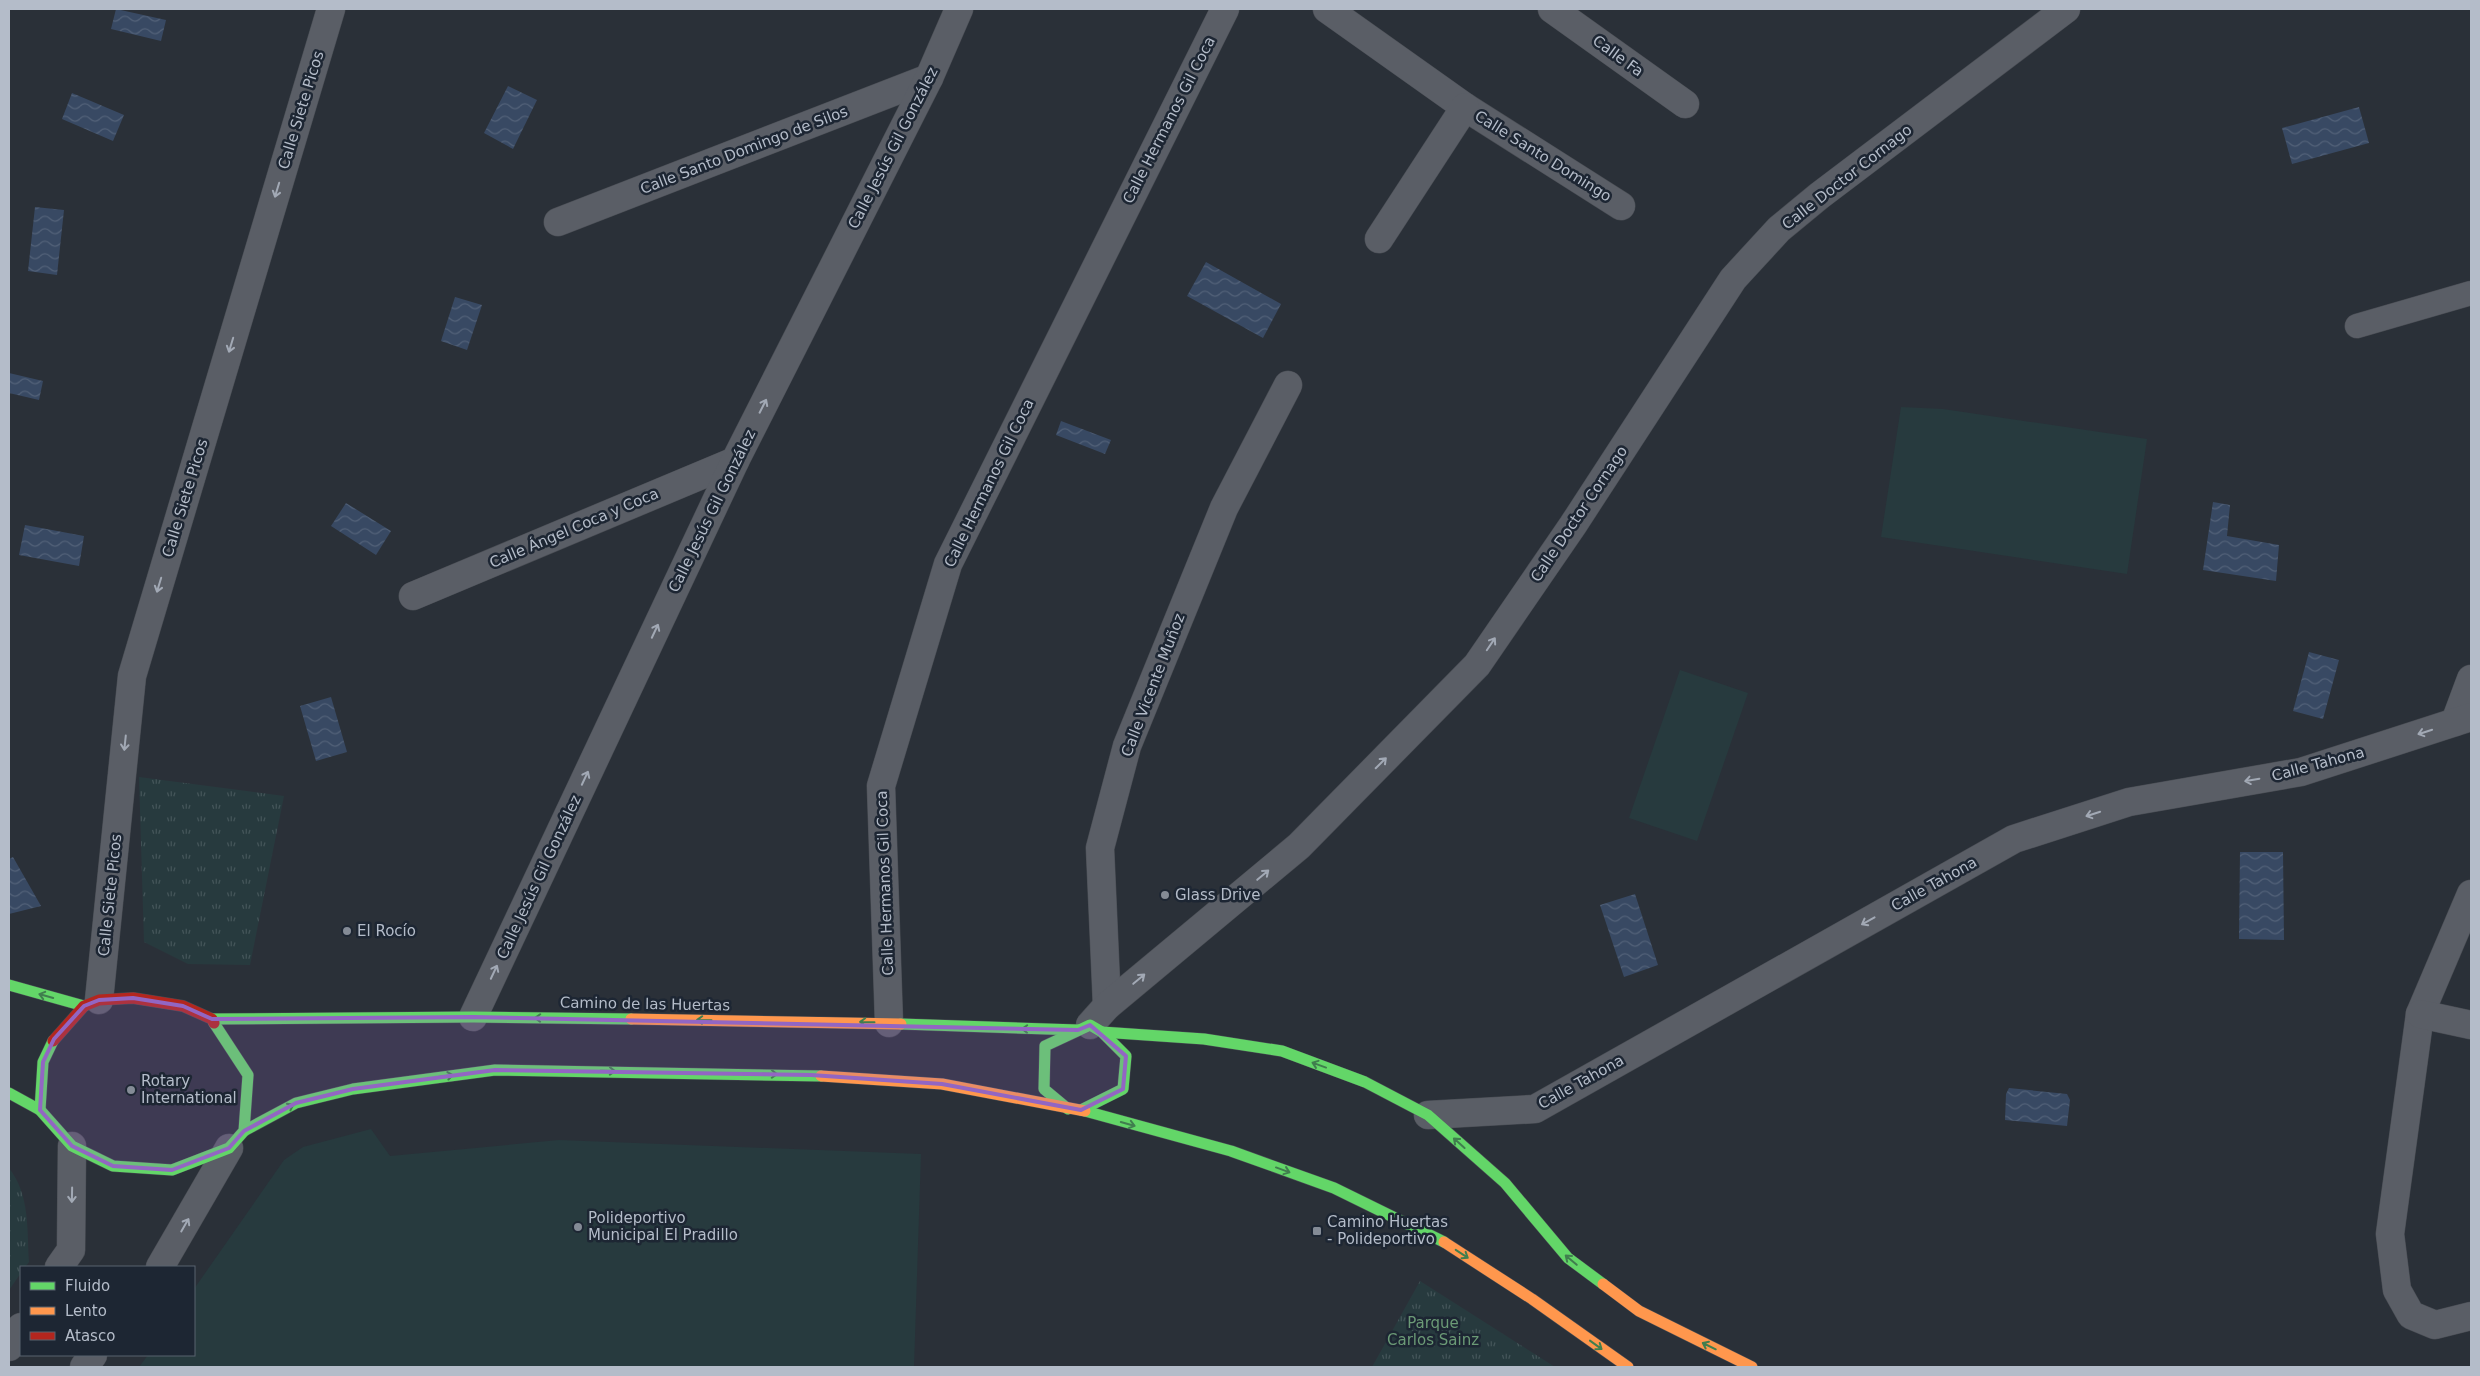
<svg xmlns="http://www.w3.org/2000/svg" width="2480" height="1376" viewBox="0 0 2480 1376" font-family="'DejaVu Sans',sans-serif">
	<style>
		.grass { fill: url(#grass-tufts) }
		.pitch { fill: #273a3e }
		.water { fill: url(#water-waves) }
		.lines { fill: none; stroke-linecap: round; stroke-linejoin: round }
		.lane-casing { stroke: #484c53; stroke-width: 25 }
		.street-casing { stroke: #484c53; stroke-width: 29 }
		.fast-casing { stroke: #484c53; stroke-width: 12 }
		.slow-casing { stroke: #484c53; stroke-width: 12 }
		.jam-casing { stroke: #484c53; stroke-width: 12 }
		.lane { stroke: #5a5e66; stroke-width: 24 }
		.street { stroke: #5a5e66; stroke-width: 28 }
		.fast { stroke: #63d668; stroke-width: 11 }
		.slow { stroke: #ff974d; stroke-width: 11 }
		.jam { stroke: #b3261e; stroke-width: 11 }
		.oneway { stroke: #a2a9b5 }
		.oneway2 { stroke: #407e4e }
		.marked { fill: #9266c3; fill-opacity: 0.2; stroke: #9266c3; stroke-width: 4; stroke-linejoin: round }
		.poi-dot { fill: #848b96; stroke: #1d2633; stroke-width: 2 }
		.labels { text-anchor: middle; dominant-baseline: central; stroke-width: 5; stroke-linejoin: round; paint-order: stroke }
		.street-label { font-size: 15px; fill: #b4bcc9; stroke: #1d2633 }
		.poi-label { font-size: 15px; fill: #b4bcc9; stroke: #1d2633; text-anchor: start }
		.park-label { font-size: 15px; fill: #6b9a76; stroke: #1d2633 }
	</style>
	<defs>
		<pattern id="grass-tufts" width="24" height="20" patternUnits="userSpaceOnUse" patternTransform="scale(1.25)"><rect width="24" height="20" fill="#273a3e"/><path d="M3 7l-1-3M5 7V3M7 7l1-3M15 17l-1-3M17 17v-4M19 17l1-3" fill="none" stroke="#445559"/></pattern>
		<pattern id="water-waves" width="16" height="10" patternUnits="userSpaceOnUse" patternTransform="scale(1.25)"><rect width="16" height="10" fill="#384963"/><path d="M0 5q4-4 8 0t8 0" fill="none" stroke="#526178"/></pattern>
	</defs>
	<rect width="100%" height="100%" fill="#2a3038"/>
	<g class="grass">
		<path d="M139,777L284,796L250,965L188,964L144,942Z"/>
		<path d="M9,1168C30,1195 27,1229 29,1262L25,1267H21V1273L9,1290Z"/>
		<path d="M1420,1281L1555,1367H1372Z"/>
	</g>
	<g class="pitch">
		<path d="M1901,407L1943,409L2147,439L2127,574L1881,537Z"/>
		<path d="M1680,670L1748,693L1697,841L1629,818Z"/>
		<path d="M371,1129L390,1156L559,1140L921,1154L914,1367H139L148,1355H194V1289L284,1160L303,1147Z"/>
	</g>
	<g class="water">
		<path d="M116,9L166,20L161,41L111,29Z"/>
		<path d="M508,86L537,100L513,149L484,133Z"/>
		<path d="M72,93L124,115L113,141L62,119Z"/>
		<path d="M2359,107L2369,143L2292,164L2282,128Z"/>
		<path d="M35,207L64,210L57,275L28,271Z"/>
		<path d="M1206,262L1281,304L1263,338L1187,296Z"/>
		<path d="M455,297L482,305L467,350L441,341Z"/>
		<path d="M9,373L43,381L39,400L9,393Z"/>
		<path d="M1061,421L1111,440L1105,454L1056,435Z"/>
		<path d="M2213,502L2230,505L2227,536L2279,545L2276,581L2203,570Z"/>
		<path d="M346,503L391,531L376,555L331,526Z"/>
		<path d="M25,525L84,536L79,566L19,555Z"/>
		<path d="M2309,652L2339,660L2323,719L2293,711Z"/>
		<path d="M331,697L347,752L316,761L300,706Z"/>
		<path d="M2240,852H2283L2284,940L2239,939Z"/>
		<path d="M13,857L41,906L9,914V859Z"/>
		<path d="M1635,894L1658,965L1624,977L1600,905Z"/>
		<path d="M2009,1088L2067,1094L2070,1100L2067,1126L2005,1120L2006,1094Z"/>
	</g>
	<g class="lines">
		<defs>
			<path id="lane" d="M2357,326L2471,293"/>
			<g id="street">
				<path d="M1327,9L1465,107L1621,206"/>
				<path d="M1552,9L1685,104"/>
				<path d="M558,222L929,78"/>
				<path d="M1379,239L1465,107"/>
				<path d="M413,596L735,461"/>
				<path d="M2455,722L2471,679"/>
				<path d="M2471,894L2420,1014L2390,1234L2397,1290L2411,1315L2435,1325L2471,1316"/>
				<path d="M99,1000L132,676L331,9"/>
				<path d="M1107,1006L1100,848L1127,746L1224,508L1288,385"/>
				<path d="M2420,1014L2471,1025"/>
				<path d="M473,1017L735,461L929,78L959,9"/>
				<path d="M889,1023L881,786L948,564L1225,9"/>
				<path d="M1090,1025L1107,1006L1299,846L1477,665L1573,525L1733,279L1779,229L1819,196L2066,9"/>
				<path d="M1428,1115L1535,1109L2014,839L2129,802L2301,772L2471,717"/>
				<path d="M59,1267L71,1250L72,1146"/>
				<path d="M160,1267L229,1148"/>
				<path d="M9,1347L21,1327"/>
				<path d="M84,1367L93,1355"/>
			</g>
			<g id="fast">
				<path d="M9,985L84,1006"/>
				<path d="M212,1019L473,1017L631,1019"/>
				<path d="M901,1024L1078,1030"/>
				<path d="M1102,1032L1204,1039L1282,1051L1365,1082L1428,1115L1505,1183L1568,1258L1603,1284"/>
				<path d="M9,1093L40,1110L72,1146L113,1166L172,1170L229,1148L244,1131L248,1075L214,1023"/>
				<path d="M1068,1109L1044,1089L1045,1046L1090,1025L1102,1032L1126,1056L1123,1089L1081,1110"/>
				<path d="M40,1110L43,1062L53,1041"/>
				<path d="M1085,1111L1231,1151L1334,1188L1444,1242"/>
				<path d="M244,1131L296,1103L353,1089L495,1070L821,1076"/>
			</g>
			<g id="slow">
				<path d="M631,1019L901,1024"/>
				<path d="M821,1076L942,1084L1085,1111"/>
				<path d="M1444,1242L1532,1299L1628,1367"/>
				<path d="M1603,1284L1639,1311L1752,1367"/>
			</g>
			<path id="jam" d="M53,1041L84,1006L99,1000L133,998L183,1006L212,1019L214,1023"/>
		</defs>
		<use href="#lane" class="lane-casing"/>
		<use href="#street" class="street-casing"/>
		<use href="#fast" class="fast-casing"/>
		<use href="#slow" class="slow-casing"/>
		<use href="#jam" class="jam-casing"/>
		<use href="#lane" class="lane"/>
		<use href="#street" class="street"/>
		<use href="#fast" class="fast"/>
		<use href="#slow" class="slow"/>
		<use href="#jam" class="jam"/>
	</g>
	<defs><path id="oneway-shaft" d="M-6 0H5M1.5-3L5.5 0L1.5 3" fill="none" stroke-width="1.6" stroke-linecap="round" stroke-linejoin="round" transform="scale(1.25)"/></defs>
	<g class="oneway">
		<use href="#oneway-shaft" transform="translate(277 190) rotate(107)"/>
		<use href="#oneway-shaft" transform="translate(231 345) rotate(107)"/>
		<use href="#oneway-shaft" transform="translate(763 406) rotate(-63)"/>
		<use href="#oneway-shaft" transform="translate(159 585) rotate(107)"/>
		<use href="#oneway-shaft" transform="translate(655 631) rotate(-65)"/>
		<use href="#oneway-shaft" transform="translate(1491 644) rotate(-56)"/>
		<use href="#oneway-shaft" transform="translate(2425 732) rotate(162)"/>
		<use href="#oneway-shaft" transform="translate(125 743) rotate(96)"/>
		<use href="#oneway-shaft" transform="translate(1381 763) rotate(-45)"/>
		<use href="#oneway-shaft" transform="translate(585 778) rotate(-65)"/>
		<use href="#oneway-shaft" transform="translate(2252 780) rotate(170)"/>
		<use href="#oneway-shaft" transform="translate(2093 814) rotate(162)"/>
		<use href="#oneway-shaft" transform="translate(1263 875) rotate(-40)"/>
		<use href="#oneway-shaft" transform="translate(1868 921) rotate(151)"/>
		<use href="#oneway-shaft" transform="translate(494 972) rotate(-65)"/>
		<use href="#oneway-shaft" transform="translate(1139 979) rotate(-40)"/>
		<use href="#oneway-shaft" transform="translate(72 1195) rotate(91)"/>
		<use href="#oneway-shaft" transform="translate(185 1225) rotate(-60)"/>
	</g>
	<g class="oneway2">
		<use href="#oneway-shaft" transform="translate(46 996) rotate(-164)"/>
		<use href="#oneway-shaft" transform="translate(542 1018) rotate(-179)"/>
		<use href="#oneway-shaft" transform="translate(704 1020) rotate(-179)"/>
		<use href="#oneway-shaft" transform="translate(867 1022) rotate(-179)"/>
		<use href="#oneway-shaft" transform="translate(1029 1029) rotate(-179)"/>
		<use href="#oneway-shaft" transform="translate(1319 1065) rotate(-160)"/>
		<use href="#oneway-shaft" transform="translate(608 1071) rotate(1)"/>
		<use href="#oneway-shaft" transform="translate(770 1074) rotate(1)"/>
		<use href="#oneway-shaft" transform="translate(446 1076) rotate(-8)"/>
		<use href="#oneway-shaft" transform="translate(287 1108) rotate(-28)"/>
		<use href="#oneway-shaft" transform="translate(1128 1124) rotate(16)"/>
		<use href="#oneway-shaft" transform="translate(1459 1143) rotate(-138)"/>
		<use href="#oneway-shaft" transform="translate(1283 1170) rotate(20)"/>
		<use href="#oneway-shaft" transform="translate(1462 1254) rotate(33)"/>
		<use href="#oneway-shaft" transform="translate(1571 1260) rotate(-140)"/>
		<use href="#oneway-shaft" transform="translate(1596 1345) rotate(36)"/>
		<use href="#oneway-shaft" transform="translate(1709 1346) rotate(-154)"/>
	</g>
	<path class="marked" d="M133,998L183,1006L212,1019L473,1017L1078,1030L1090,1025L1126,1056L1123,1089L1081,1110L942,1084L811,1075L495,1070L353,1089L296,1103L244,1131L229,1148L172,1170L113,1166L72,1146L40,1110L43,1062L54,1039L84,1006L99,1000Z"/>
	<g class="poi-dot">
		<circle cx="1165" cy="895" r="5"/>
		<circle cx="347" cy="931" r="5"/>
		<circle cx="131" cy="1090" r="5"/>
		<circle cx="578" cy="1227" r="5"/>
		<rect x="1312" y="1226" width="10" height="10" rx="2.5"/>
	</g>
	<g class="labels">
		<g class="street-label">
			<text transform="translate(1618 56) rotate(36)">Calle Fa</text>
			<text transform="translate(301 110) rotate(-73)">Calle Siete Picos</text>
			<text transform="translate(1169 120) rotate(-63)">Calle Hermanos Gil Coca</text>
			<text transform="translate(893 148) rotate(-63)">Calle Jesús Gil González</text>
			<text transform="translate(744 150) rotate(-21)">Calle Santo Domingo de Silos</text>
			<text transform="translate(1543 156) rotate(32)">Calle Santo Domingo</text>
			<text transform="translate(1847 177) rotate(-38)">Calle Doctor Cornago</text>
			<text transform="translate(989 483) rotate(-64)">Calle Hermanos Gil Coca</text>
			<text transform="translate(185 498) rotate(-73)">Calle Siete Picos</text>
			<text transform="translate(712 511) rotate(-64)">Calle Jesús Gil González</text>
			<text transform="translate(1579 514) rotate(-56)">Calle Doctor Cornago</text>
			<text transform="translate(574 528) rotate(-23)">Calle Ángel Coca y Coca</text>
			<text transform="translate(1153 685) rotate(-69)">Calle Vicente Muñoz</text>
			<text transform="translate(2318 764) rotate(-15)">Calle Tahona</text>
			<text transform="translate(539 877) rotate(-65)">Calle Jesús Gil González</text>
			<text transform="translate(885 883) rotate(-92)">Calle Hermanos Gil Coca</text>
			<text transform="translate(1934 884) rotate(-29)">Calle Tahona</text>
			<text transform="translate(110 895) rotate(-84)">Calle Siete Picos</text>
			<text transform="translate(645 1004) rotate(1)">Camino de las Huertas</text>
			<text transform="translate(1581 1082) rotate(-29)">Calle Tahona</text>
		</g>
		<g class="poi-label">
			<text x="1175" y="895">Glass Drive</text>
			<text x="357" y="931">El Rocío</text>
			<text x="141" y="1081">Rotary<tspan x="141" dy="17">International</tspan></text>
			<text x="588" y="1218">Polideportivo<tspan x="588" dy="17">Municipal El Pradillo</tspan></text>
			<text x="1327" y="1222">Camino Huertas<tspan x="1327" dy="17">- Polideportivo</tspan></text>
		</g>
		<g class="park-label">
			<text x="1433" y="1323">Parque<tspan x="1433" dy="17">Carlos Sainz</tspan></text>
		</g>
	</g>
	<rect width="2480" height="1376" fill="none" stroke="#b4bcc9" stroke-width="20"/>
	<rect x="20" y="1266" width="175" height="90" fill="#1d2633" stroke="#59626f"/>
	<rect x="30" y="1282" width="25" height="8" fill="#63d668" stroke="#59626f"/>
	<text x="65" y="1291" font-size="15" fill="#b4bcc9">Fluido</text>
	<rect x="30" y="1307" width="25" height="8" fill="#ff974d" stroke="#59626f"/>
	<text x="65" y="1316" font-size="15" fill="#b4bcc9">Lento</text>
	<rect x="30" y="1332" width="25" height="8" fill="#b3261e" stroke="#59626f"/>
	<text x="65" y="1341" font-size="15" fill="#b4bcc9">Atasco</text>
</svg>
